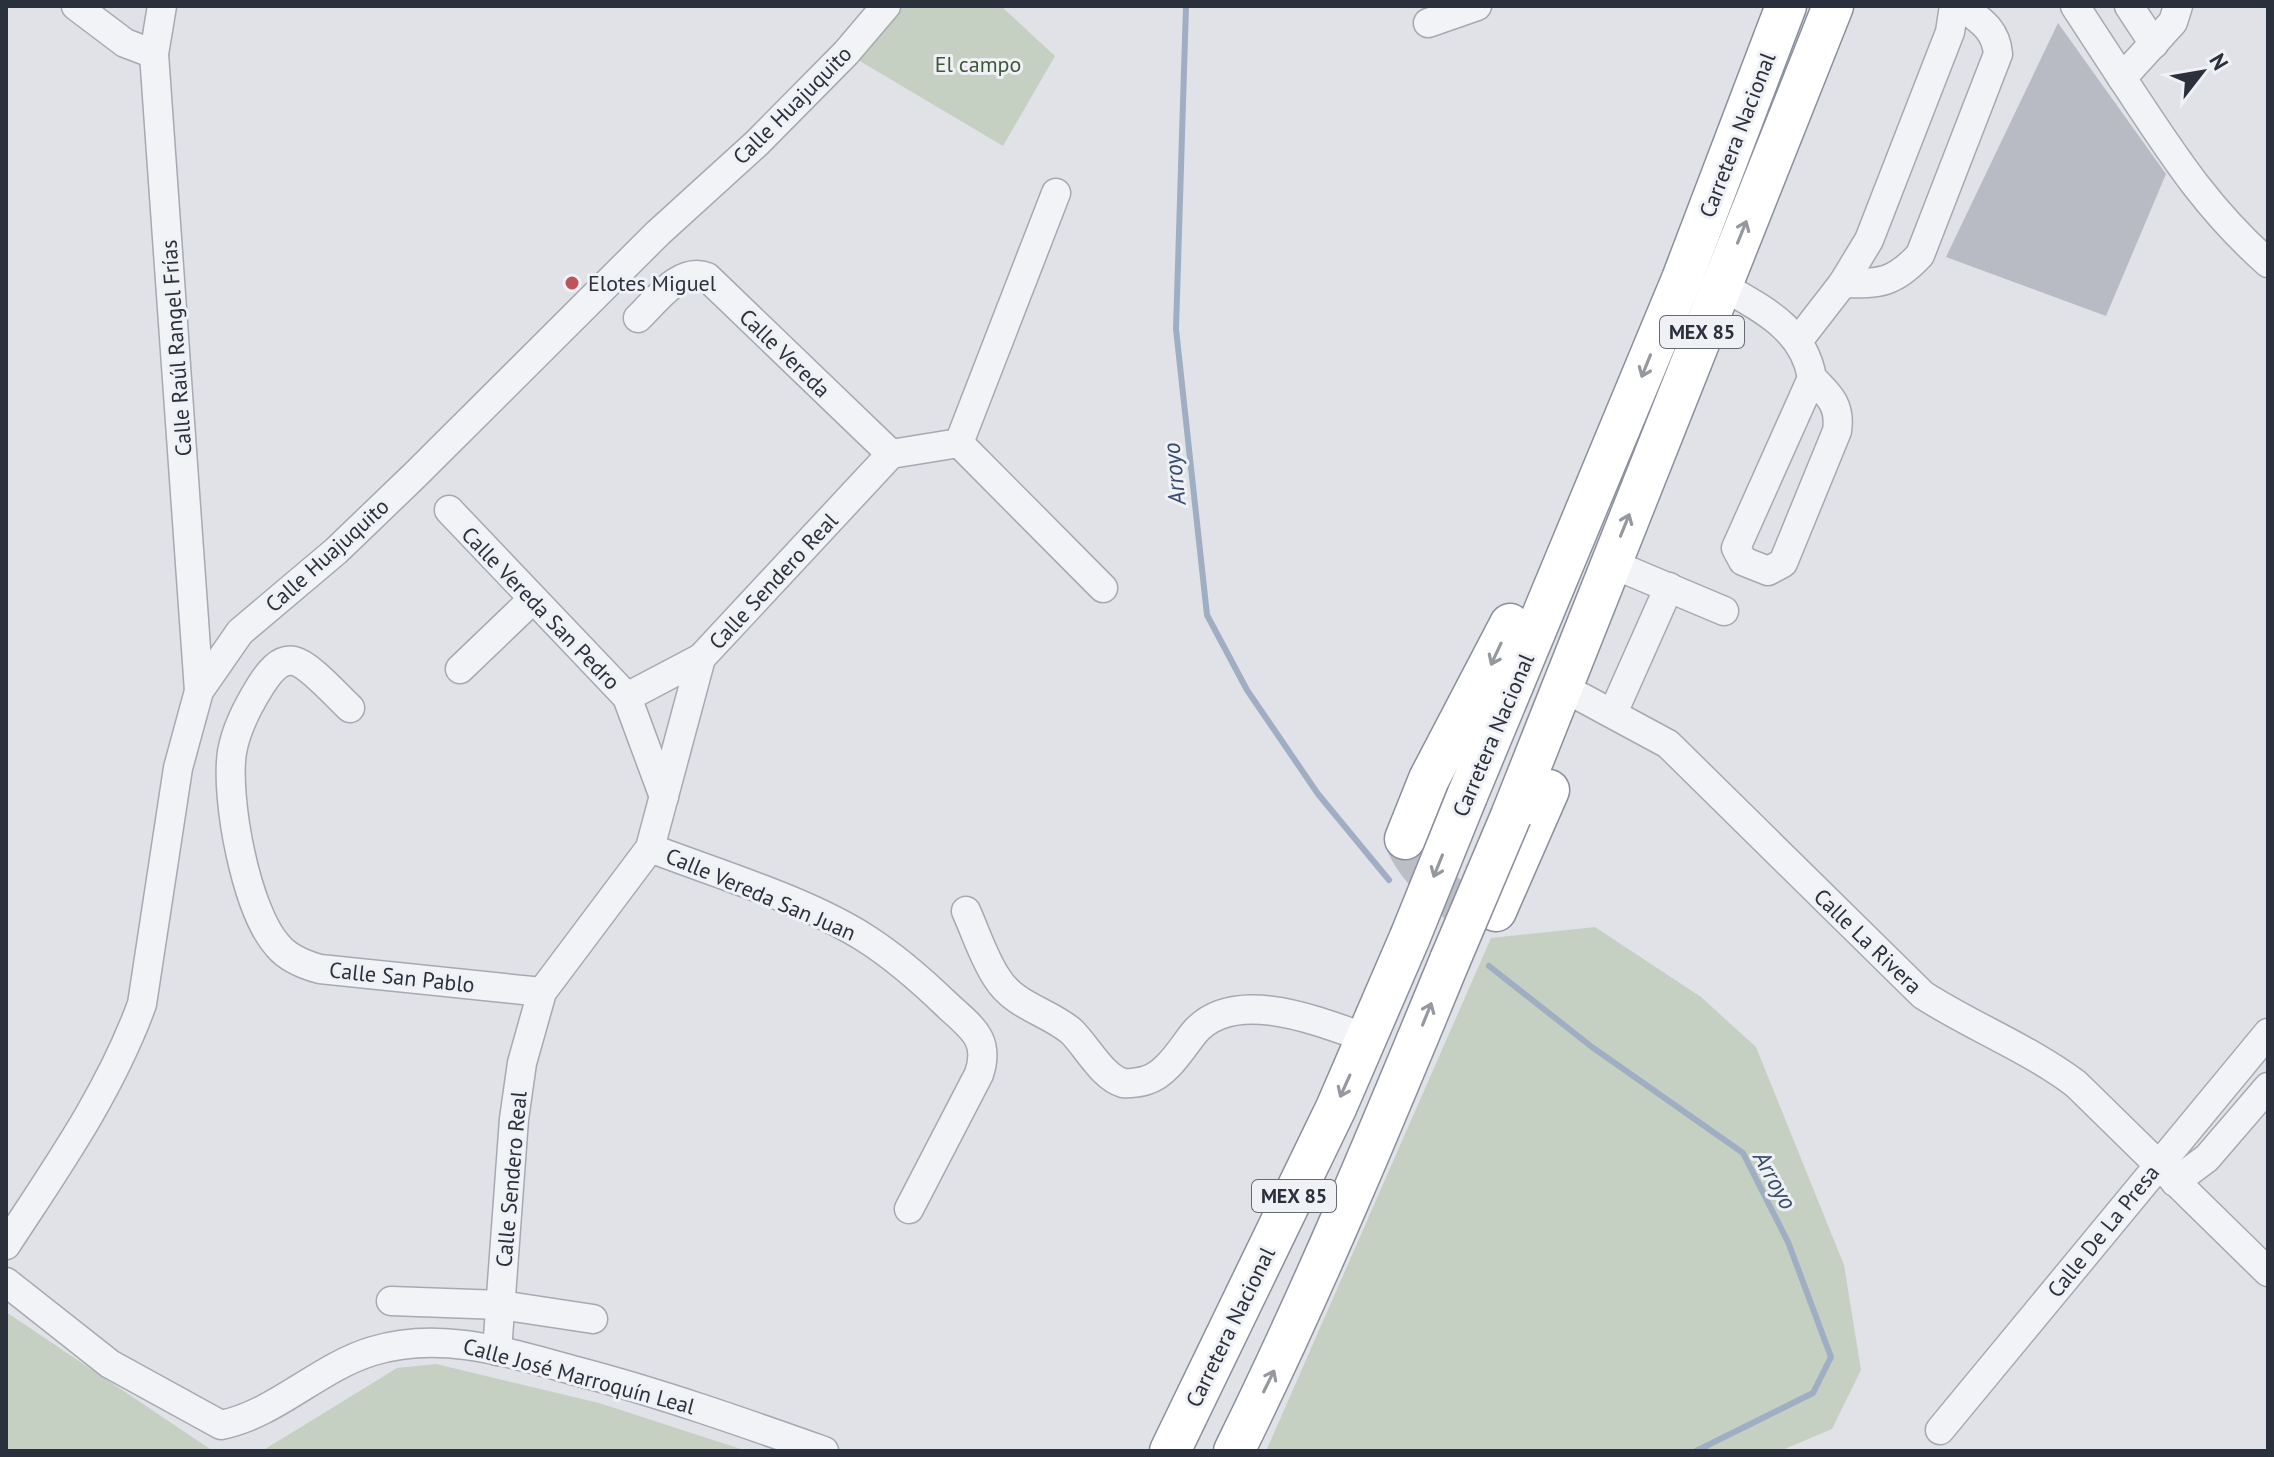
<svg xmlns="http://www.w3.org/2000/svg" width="2274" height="1457" viewBox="0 0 2274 1457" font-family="'PT Sans',sans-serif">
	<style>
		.green { fill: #c5d0c2 }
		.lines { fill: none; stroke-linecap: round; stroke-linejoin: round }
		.stream { stroke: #9faec3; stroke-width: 6 }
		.building { fill: #b8bbc3 }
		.highway-tunnel { stroke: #bcbec5; stroke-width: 40; stroke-dasharray: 40 20; stroke-linecap: butt }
		.minor-casing { stroke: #a6a9b1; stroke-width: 31 }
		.highway-casing { stroke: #898f9c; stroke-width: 43 }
		.minor { stroke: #f2f3f6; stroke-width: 28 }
		.highway { stroke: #fff; stroke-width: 40 }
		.highway-bridge-casing { stroke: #898f9c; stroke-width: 43; stroke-linecap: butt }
		.highway-bridge { stroke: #fff; stroke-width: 40 }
		.oneway { stroke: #95989e }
		.poi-dot { fill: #be535a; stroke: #eff1f5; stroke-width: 3 }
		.labels { text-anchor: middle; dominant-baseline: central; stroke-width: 6; stroke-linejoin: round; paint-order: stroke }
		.shield { fill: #eff1f5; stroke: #666a74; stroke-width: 2 }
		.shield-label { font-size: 20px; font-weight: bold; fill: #2b303d }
		.park-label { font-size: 22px; fill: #3d573a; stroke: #eff1f5 }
		.street-label { font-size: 22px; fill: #2b303d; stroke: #eff1f5 }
		.poi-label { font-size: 22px; fill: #2b303d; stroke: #eff1f5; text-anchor: start }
		.water-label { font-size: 24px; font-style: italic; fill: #3a4c6c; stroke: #eff1f5 }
	</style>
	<rect width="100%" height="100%" fill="#e0e2e7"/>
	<g class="green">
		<path d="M889,6H1001L1055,56L1003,146L848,54Z"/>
		<path d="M1595,927L1701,997L1756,1047L1844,1265L1861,1370L1832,1429L1780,1451H1266L1491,938Z"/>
		<path d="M6,1312L213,1451H6Z"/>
		<path d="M436,1364L599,1403L747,1451H262L397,1368Z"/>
	</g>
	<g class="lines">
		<g class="stream">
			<path d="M1186,6L1176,329L1207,615L1247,690L1318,794L1389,880"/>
			<path d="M1489,966L1592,1047L1743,1153L1788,1242L1831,1357L1813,1393L1696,1451"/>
		</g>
	</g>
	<path class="building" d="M2058,23L2166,174L2106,316L1946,257Z"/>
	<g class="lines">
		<path class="highway-tunnel" d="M1405,839C1409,863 1460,912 1484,918L1496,911"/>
		<defs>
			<g id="minor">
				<path d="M76,6L125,43L154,54"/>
				<path d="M162,6L154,54L199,691"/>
				<path d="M2075,6L2122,78L2173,22L2178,6"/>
				<path d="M2129,6L2154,44"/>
				<path d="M1428,23L1477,6"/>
				<path d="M2122,78C2170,150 2203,205 2268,263"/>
				<path d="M1843,283C1880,284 1894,283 1920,255L1998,54C1996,29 1980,20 1961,6"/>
				<path d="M1721,285C1760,308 1804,328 1812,378L1736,548L1743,561L1768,571L1783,563L1837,431C1841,405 1829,395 1812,378"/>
				<path d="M638,318C655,302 680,266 707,277L891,454"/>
				<path d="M1798,341L1843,283L1869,240L1950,32L1954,6"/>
				<path d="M959,443L1103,588"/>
				<path d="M449,510L627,697L664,797"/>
				<path d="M1610,563L1724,611"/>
				<path d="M460,669L533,599"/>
				<path d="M627,697L701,658"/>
				<path d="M1581,697L1668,744L1923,995C1973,1027 2028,1048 2076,1084L2268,1272"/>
				<path d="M350,708C338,697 309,664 294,661C279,658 268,674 261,685C249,704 236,729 232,752C225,798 246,911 278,946C288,958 305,965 320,969L542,992"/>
				<path d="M1613,713L1669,587"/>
				<path d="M650,848C718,874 805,900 865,938C895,957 920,979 946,1004C970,1027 991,1038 979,1074L909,1209"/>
				<path d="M966,911C976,933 984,959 997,978C1014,1006 1047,1011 1071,1031C1086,1045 1102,1077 1123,1083C1128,1084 1142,1082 1147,1080C1167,1074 1182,1048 1194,1033C1233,986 1318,1021 1366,1038"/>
				<path d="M2175,1182L2207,1158L2268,1087"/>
				<path d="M6,1245C57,1167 110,1092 142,1004L178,768L199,691L240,632L336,551L414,476L658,233L757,143L846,53L886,6"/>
				<path d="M6,1282L110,1364L221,1425C276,1414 319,1367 373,1351C441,1330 510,1353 576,1371C660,1393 742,1422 824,1451"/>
				<path d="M391,1301L501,1305L593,1319"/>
				<path d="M497,1351L514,1119L522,1063L542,992L650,848L701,658L891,454L959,443L1056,193"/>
				<path d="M1940,1430L2268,1033"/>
			</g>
			<g id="highway">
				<path d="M1467,796L1682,279L1786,6"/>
				<path d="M1511,816L1833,6"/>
				<path d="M1405,839L1429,779L1510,624"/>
				<path d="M1496,911L1549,790"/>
				<path d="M1170,1451L1336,1108L1410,937"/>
				<path d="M1234,1451C1313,1291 1382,1125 1450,960"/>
			</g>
		</defs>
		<use href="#minor" class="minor-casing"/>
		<use href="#highway" class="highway-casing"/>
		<use href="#minor" class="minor"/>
		<use href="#highway" class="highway"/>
		<defs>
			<g id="highway-bridge">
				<path d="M1410,937L1467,796"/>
				<path d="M1450,960L1511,816"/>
			</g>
		</defs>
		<use href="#highway-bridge" class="highway-bridge-casing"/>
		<use href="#highway-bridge" class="highway-bridge"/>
	</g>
	<defs><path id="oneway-shaft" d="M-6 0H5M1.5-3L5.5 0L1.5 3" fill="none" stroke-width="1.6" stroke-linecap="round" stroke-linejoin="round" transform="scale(2)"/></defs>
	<g class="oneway">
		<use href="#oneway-shaft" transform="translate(1742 232) rotate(-68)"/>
		<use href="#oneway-shaft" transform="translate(1646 366) rotate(112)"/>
		<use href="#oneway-shaft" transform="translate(1625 525) rotate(-68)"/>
		<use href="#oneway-shaft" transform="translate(1496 654) rotate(115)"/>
		<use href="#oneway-shaft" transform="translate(1438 866) rotate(112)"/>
		<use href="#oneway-shaft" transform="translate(1427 1014) rotate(-68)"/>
		<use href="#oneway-shaft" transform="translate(1345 1086) rotate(114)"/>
		<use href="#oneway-shaft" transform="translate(1269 1381) rotate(-64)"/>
	</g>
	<circle class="poi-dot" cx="572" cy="283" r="8"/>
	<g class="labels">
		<g class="shield">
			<rect x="1660" y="316" width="84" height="32" rx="6"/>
			<rect x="1252" y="1180" width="84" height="32" rx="6"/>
		</g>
		<g class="shield-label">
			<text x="1702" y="332">MEX 85</text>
			<text x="1294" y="1196">MEX 85</text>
		</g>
		<g class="park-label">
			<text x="978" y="64">El campo</text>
		</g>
		<g class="street-label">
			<text transform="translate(792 105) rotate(-45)">Calle Huajuquito</text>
			<text transform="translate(1737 135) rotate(-69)">Carretera Nacional</text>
			<text transform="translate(176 348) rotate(-94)">Calle Raúl Rangel Frías</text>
			<text transform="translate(785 353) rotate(44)">Calle Vereda</text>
			<text transform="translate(327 555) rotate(-42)">Calle Huajuquito</text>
			<text transform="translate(773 581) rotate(-47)">Calle Sendero Real</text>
			<text transform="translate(541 608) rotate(46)">Calle Vereda San Pedro</text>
			<text transform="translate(1493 735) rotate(-67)">Carretera Nacional</text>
			<text transform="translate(761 894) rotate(23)">Calle Vereda San Juan</text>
			<text transform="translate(1868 941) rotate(44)">Calle La Rivera</text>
			<text transform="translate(402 977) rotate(6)">Calle San Pablo</text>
			<text transform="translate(511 1179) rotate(-85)">Calle Sendero Real</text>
			<text transform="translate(2103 1231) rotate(-51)">Calle De La Presa</text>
			<text transform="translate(1230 1327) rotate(-64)">Carretera Nacional</text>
			<text transform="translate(579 1376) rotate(15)">Calle José Marroquín Leal</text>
		</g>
		<g class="poi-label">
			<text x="588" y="283">Elotes Miguel</text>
		</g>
		<g class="water-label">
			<text transform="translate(1174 474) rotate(-96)">Arroyo</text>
			<text transform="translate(1775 1180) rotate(61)">Arroyo</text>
		</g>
	</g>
	<rect width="2274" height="1457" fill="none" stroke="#2b303d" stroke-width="16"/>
	<g transform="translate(2202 72) rotate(59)" stroke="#eff1f5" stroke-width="6" paint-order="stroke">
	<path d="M0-6L14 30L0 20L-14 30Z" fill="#2b303d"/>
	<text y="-12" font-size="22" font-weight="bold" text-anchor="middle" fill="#2b303d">N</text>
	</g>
</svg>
